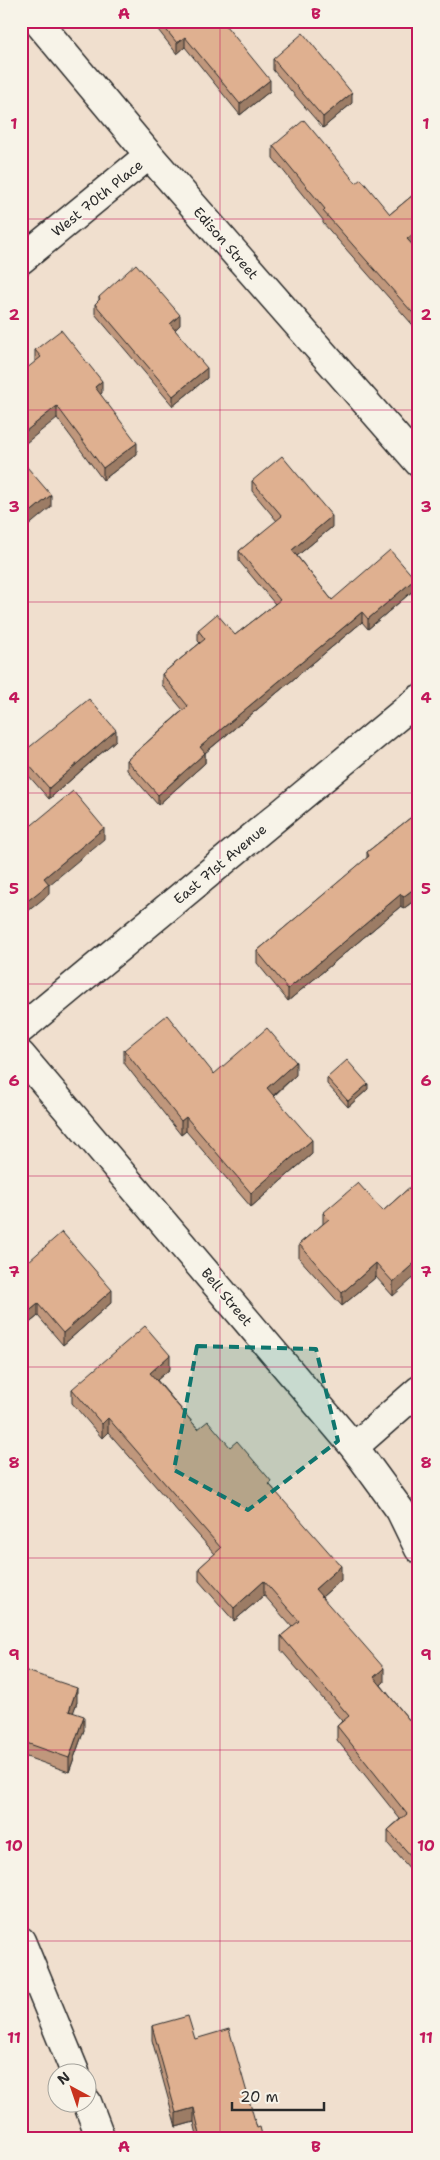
<svg xmlns="http://www.w3.org/2000/svg" width="440" height="2160" viewBox="0 0 440 2160" font-family="'Shantell Sans',sans-serif">
	<style>
		.lines { fill: none; stroke-linecap: round; stroke-linejoin: round }
		.minor-casing { stroke: #2b2b2b; stroke-width: 31 }
		.minor { stroke: #f7f3e8; stroke-width: 28 }
		.wall { fill: #c0977c; stroke: #2b2b2b }
		.shaded-wall { fill: #9c7b65; stroke: #2b2b2b }
		.building { fill: #dfb090; stroke: #2b2b2b }
		.marked { fill: #0f766e; fill-opacity: 0.2; stroke: #0f766e; stroke-width: 4; stroke-dasharray: 10 6; stroke-linejoin: round }
		.grid { fill: none; stroke: #c2185b; stroke-width: 1; stroke-opacity: 0.55 }
		.labels { text-anchor: middle; dominant-baseline: central; stroke-width: 4; stroke-linejoin: round; paint-order: stroke }
		.street-label { font-size: 14px; fill: #2b2b2b; stroke: #f7f3e8 }
		.neatline { fill: none; stroke: #c2185b; stroke-width: 2 }
		.grid-label { font-size: 16px; text-anchor: middle; font-weight: bold; fill: #c2185b }
	</style>
	<rect width="100%" height="100%" fill="#f0dfce"/>
	<filter id="ink" filterUnits="userSpaceOnUse"><feTurbulence type="fractalNoise" baseFrequency=".02" numOctaves="2"/><feDisplacementMap in="SourceGraphic" scale="10" xChannelSelector="R" yChannelSelector="G"/><feConvolveMatrix kernelMatrix="1 2 1 2 8 2 1 2 1" color-interpolation-filters="sRGB"/></filter>
	<g filter="url(#ink)">
		<g class="lines">
			<defs>
				<g id="minor">
					<path d="M37,21L149,155L419,463"/>
					<path d="M21,260L149,155"/>
					<path d="M21,1029L419,699"/>
					<path d="M21,1055L354,1447L400,1510L419,1549"/>
					<path d="M354,1447L419,1390"/>
					<path d="M21,1941L75,2072"/>
					<path d="M87,2102L101,2139"/>
				</g>
			</defs>
			<use href="#minor" class="minor-casing"/>
			<use href="#minor" class="minor"/>
		</g>
		<g class="wall">
			<path d="M151,21H222L270,91L240,115L185,47L177,54Z"/>
			<path d="M273,59L352,103L323,128L273,70Z"/>
			<path d="M273,146L356,183L390,214L419,190V242L414,246L419,252V332L323,223V220L273,158Z"/>
			<path d="M99,297L180,325L175,330L207,378L173,406L95,314V304L99,300Z"/>
			<path d="M35,350L102,393L100,394L137,454L103,480L57,418L35,362Z"/>
			<path d="M252,481L332,527L297,556L332,600L415,589L368,629L362,622L205,753V763L158,805L127,770V760L183,710L162,685V674L200,643L198,641V630L235,635L275,604L239,561V551L277,521L252,491Z"/>
			<path d="M116,740L49,799L21,767V754Z"/>
			<path d="M419,811V897L403,909L401,906L288,1001L257,963V951L367,858V852Z"/>
			<path d="M124,1050L214,1074L296,1075L274,1096L312,1154L251,1207L186,1131L181,1135L124,1063Z"/>
			<path d="M327,1078L368,1089L348,1107L327,1084Z"/>
			<path d="M419,1179L393,1296L376,1277L342,1306L299,1258V1244L323,1224V1213L383,1211Z"/>
			<path d="M21,1268L112,1302L63,1345L38,1316L21,1330Z"/>
			<path d="M170,1369L157,1380L198,1429L230,1447L272,1487L341,1580L322,1597L384,1682L381,1685L419,1732V1879L388,1844V1830L400,1819L337,1740V1726L342,1721L281,1650V1636L292,1627L264,1595L234,1621L199,1581V1568L215,1554L108,1432L102,1438L72,1403V1389Z"/>
			<path d="M21,1669L77,1702L73,1712L84,1730L69,1772L21,1755Z"/>
			<path d="M152,2026L195,2039L257,2128L263,2139H198L194,2122L176,2127L152,2040Z"/>
		</g>
		<g class="shaded-wall">
			<path d="M185,37V47L177,54V43Z"/>
			<path d="M270,80V91L240,115V104Z"/>
			<path d="M352,93V103L323,128V117Z"/>
			<path d="M25,134V145L21,149V138Z"/>
			<path d="M419,229V242L407,251V239Z"/>
			<path d="M180,315V325L170,334V324Z"/>
			<path d="M207,368V378L173,406V396Z"/>
			<path d="M102,381V393L95,398V387Z"/>
			<path d="M57,406V418L21,447V435Z"/>
			<path d="M137,443V454L103,480V468Z"/>
			<path d="M51,495V507L21,532V520Z"/>
			<path d="M332,516V527L292,560V550Z"/>
			<path d="M415,579V589L368,629V619Z"/>
			<path d="M362,612V622L200,757V747Z"/>
			<path d="M116,730V740L49,799V788Z"/>
			<path d="M205,753V763L158,805V795Z"/>
			<path d="M104,828V839L49,885V894L21,917V906L44,878Z"/>
			<path d="M419,885V897L403,909V897Z"/>
			<path d="M401,894V906L288,1001V989Z"/>
			<path d="M296,1062V1075L267,1101V1088Z"/>
			<path d="M368,1084V1089L348,1107V1101Z"/>
			<path d="M186,1117V1131L181,1135V1121Z"/>
			<path d="M312,1140V1154L251,1207V1193Z"/>
			<path d="M419,1259V1273L393,1296V1282Z"/>
			<path d="M376,1263V1277L342,1306V1293Z"/>
			<path d="M112,1290V1302L63,1345V1333Z"/>
			<path d="M38,1304V1316L21,1330V1318Z"/>
			<path d="M170,1355V1369L150,1386V1373Z"/>
			<path d="M108,1418V1432L102,1438V1424Z"/>
			<path d="M341,1566V1580L315,1603V1589Z"/>
			<path d="M264,1581V1595L234,1621V1608Z"/>
			<path d="M384,1668V1682L374,1691V1677Z"/>
			<path d="M77,1688V1702L69,1725V1711Z"/>
			<path d="M84,1716V1730L69,1772V1758Z"/>
			<path d="M194,2108V2122L176,2127V2113Z"/>
		</g>
		<g class="building">
			<path d="M159,21H222L270,80L240,104L185,37L177,43Z"/>
			<path d="M303,33L352,93L323,117L273,59Z"/>
			<path d="M304,120L356,183L361,179L390,214L419,190V229L407,239L419,252V320L323,211L325,209L273,146Z"/>
			<path d="M21,129L25,134L21,138Z"/>
			<path d="M136,264L180,315L170,324L207,368L173,396L95,304L100,299L99,297Z"/>
			<path d="M61,330L102,381L95,387L137,443L103,468L57,406L21,435V373L41,357L35,350Z"/>
			<path d="M282,456L332,516L292,550L332,600L390,550L415,579L368,619L362,612L200,747L205,753L158,795L127,760L188,706L162,674L205,639L198,630L217,614L235,635L280,600L239,551L282,516L252,481Z"/>
			<path d="M21,460L51,495L21,520Z"/>
			<path d="M89,699L116,730L49,788L21,756V754Z"/>
			<path d="M73,791L104,828L44,878L49,884L21,906V834Z"/>
			<path d="M419,811V885L403,897L401,894L288,989L257,951L369,856L367,852Z"/>
			<path d="M167,1015L214,1074L267,1028L296,1062L267,1088L312,1140L251,1193L186,1117L181,1121L124,1050Z"/>
			<path d="M347,1060L368,1084L348,1101L327,1078Z"/>
			<path d="M419,1179V1259L393,1282L376,1263L342,1293L299,1244L329,1219L323,1213L358,1183L383,1211Z"/>
			<path d="M62,1232L112,1290L63,1333L38,1304L21,1318V1268Z"/>
			<path d="M145,1326L170,1355L150,1373L198,1429L208,1421L230,1447L237,1441L272,1482L269,1484L341,1566L315,1589L384,1668L374,1677L419,1732V1865L388,1830L407,1814L337,1726L349,1716L281,1636L299,1621L264,1581L234,1608L199,1568L221,1548L108,1418L102,1424L72,1389Z"/>
			<path d="M21,1669L77,1688L69,1711L84,1716L69,1758L21,1741Z"/>
			<path d="M188,2016L195,2039L229,2029L257,2128L260,2127L263,2139H201L194,2108L176,2113L152,2026Z"/>
		</g>
	</g>
	<path class="marked" d="M197,1346L316,1349L338,1441L248,1510L174,1470Z"/>
	<path class="grid" d="M220,21V2139M21,219H419M21,410H419M21,602H419M21,793H419M21,984H419M21,1176H419M21,1367H419M21,1558H419M21,1750H419M21,1941H419"/>
	<g class="labels">
		<g class="street-label">
			<text transform="translate(97 198) rotate(-39)">West 70th Place</text>
			<text transform="translate(226 243) rotate(49)">Edison Street</text>
			<text transform="translate(220 864) rotate(-40)">East 71st Avenue</text>
			<text transform="translate(227 1297) rotate(50)">Bell Street</text>
		</g>
	</g>
	<rect width="440" height="2160" fill="none" stroke="#f7f3e8" stroke-width="55"/>
	<g transform="translate(72 2088) rotate(320)"><circle r="24" fill="#f7f3e8" stroke="#a5a39c"/>
	<path d="M0-4L9 19L0 12L-9 19Z" fill="#c8321e"/>
	<text y="-8" font-size="14" font-weight="bold" text-anchor="middle" fill="#2b2b2b">N</text>
	</g>
	<path d="M232 2102v8h92v-8" fill="none" stroke="#2b2b2b" stroke-width="2.5"/>
	<text x="240" y="2102" font-size="15" fill="#2b2b2b" stroke="#f7f3e8" stroke-width="4" paint-order="stroke">20 m</text>
	<rect x="28" y="28" width="384" height="2104" class="neatline"/>
	<g class="grid-label">
		<text x="124" y="19">A</text>
		<text x="316" y="19">B</text>
		<text x="14" y="129">1</text>
		<text x="426" y="129">1</text>
		<text x="14" y="320">2</text>
		<text x="426" y="320">2</text>
		<text x="14" y="512">3</text>
		<text x="426" y="512">3</text>
		<text x="14" y="703">4</text>
		<text x="426" y="703">4</text>
		<text x="14" y="894">5</text>
		<text x="426" y="894">5</text>
		<text x="14" y="1086">6</text>
		<text x="426" y="1086">6</text>
		<text x="14" y="1277">7</text>
		<text x="426" y="1277">7</text>
		<text x="14" y="1468">8</text>
		<text x="426" y="1468">8</text>
		<text x="14" y="1660">9</text>
		<text x="426" y="1660">9</text>
		<text x="14" y="1851">10</text>
		<text x="426" y="1851">10</text>
		<text x="14" y="2043">11</text>
		<text x="426" y="2043">11</text>
		<text x="124" y="2152">A</text>
		<text x="316" y="2152">B</text>
	</g>
</svg>
